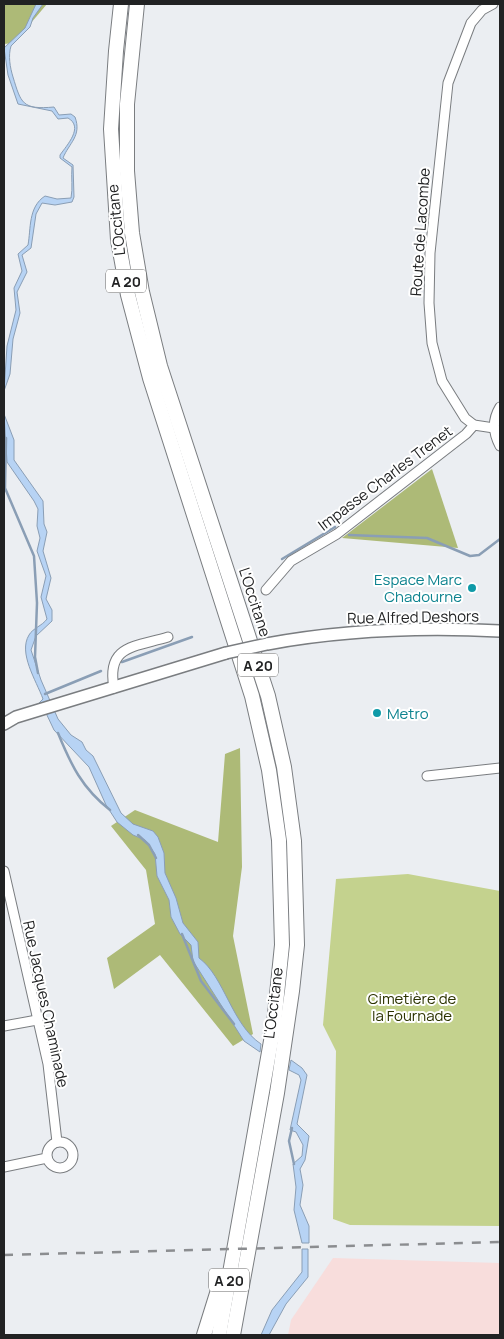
<svg xmlns="http://www.w3.org/2000/svg" width="504" height="1339" viewBox="0 0 504 1339" font-family="Manrope,sans-serif">
	<style>
		.commercial { fill: #f8dddc }
		.green { fill: #c4d28e }
		.forest { fill: #adba77 }
		.water { fill: #b7d3f4; stroke: #8a9eb5 }
		.lines { fill: none; stroke-linecap: round; stroke-linejoin: round }
		.stream { stroke: #8a9eb5; stroke-width: 2.5 }
		.minor-casing { stroke: #7a7d80; stroke-width: 11 }
		.major-casing { stroke: #7a7d80; stroke-width: 14 }
		.highway-casing { stroke: #7a7d80; stroke-width: 16 }
		.minor { stroke: #fff; stroke-width: 9 }
		.major { stroke: #fff; stroke-width: 11 }
		.highway { stroke: #fff; stroke-width: 14 }
		.rail { stroke: #8b8d90; stroke-width: 2.5; stroke-dasharray: 9 9; stroke-linecap: butt }
		.major-bridge-casing { stroke: #7a7d80; stroke-width: 14; stroke-linecap: butt }
		.major-bridge { stroke: #fff; stroke-width: 11 }
		.culture-dot { fill: #0f9aa8; stroke: #fff; stroke-width: 2 }
		.labels { text-anchor: middle; dominant-baseline: central; stroke-width: 4; stroke-linejoin: round; paint-order: stroke }
		.shield { fill: #fff; stroke: #646465; stroke-width: 1 }
		.shield-label { font-size: 14px; font-weight: bold; fill: #212223 }
		.street-label { font-size: 15px; fill: #212223; stroke: #fff }
		.culture-label { font-size: 15px; fill: #0d838f; stroke: #fff; text-anchor: end }
		.park-label { font-size: 15px; fill: #2c3300; stroke: #fff }
	</style>
	<rect width="100%" height="100%" fill="#ebeef2"/>
	<path class="commercial" d="M333,1258L500,1263V1335H288L291,1320Z"/>
	<path class="green" d="M408,874L500,891V1226L350,1225L333,1219L336,1051L323,1025L336,879Z"/>
	<g class="forest">
		<path d="M4,4H47L14,43L4,44Z"/>
		<path d="M432,469L458,548L342,538Z"/>
		<path d="M240,748L242,867L233,936L253,1034L233,1046L160,955L114,989L107,958L155,924L146,870L111,826L135,810L218,842L225,754Z"/>
	</g>
	<g class="water">
		<path d="M36,4H43L33,18L30,27L11,46C8,56 10,67 13,77C21,103 22,110 54,107L59,115L71,114L75,117C82,136 69,143 63,158L73,165L74,197L72,202L55,205L42,203L36,214L31,248L22,255L27,272L17,292L20,313L13,339L10,374L4,391L7,346L16,310L14,288L22,271L18,254L28,245C31,229 28,207 45,196L57,199L71,198C73,188 71,177 72,167L60,158V155C67,145 84,127 68,118L58,119L52,111L18,104L8,75L4,48L25,28Z"/>
		<path d="M4,414L14,440V460L43,501L44,524L47,532L43,551L51,578L46,599L52,610V621L36,636L31,650L41,680L58,719L71,735L82,742L86,750L93,756L121,813L133,824L153,831L158,837L164,853L165,873L176,898L183,923L198,942L199,958C224,976 232,1025 261,1044L260,1052L244,1041L193,961L191,945L180,934L171,917L169,900L157,876L155,854L145,840L133,835L117,822L106,805L89,767L54,730L45,711L39,703L43,699C36,680 18,653 29,635C33,628 42,626 47,619L41,597L46,576L37,551L40,538L37,526L38,509L34,501L7,462Z"/>
		<path d="M291,1060L302,1068L307,1075L297,1124L309,1136L305,1160L300,1169L303,1185L300,1205L309,1226V1243H302L294,1210L296,1187L293,1164L302,1156L303,1145L296,1132L290,1130L301,1080L299,1075L289,1070Z"/>
		<path d="M302,1249H308V1277L286,1304L269,1335H261L272,1310L302,1272Z"/>
	</g>
	<g class="lines">
		<g class="stream">
			<path d="M6,438L5,488L34,556L37,603L35,657L38,673"/>
			<path d="M349,535L427,538L470,556L479,555L500,539"/>
			<path d="M282,559L335,527"/>
			<path d="M122,662L192,637"/>
			<path d="M45,694L101,671"/>
			<path d="M58,733C71,765 82,788 110,810"/>
			<path d="M138,835L149,845L156,858"/>
			<path d="M182,934L201,981L234,1024"/>
			<path d="M292,1128L289,1141L294,1164"/>
		</g>
		<defs>
			<g id="minor">
				<path d="M493,4L482,10L471,23L448,83L430,253L429,303L432,343L442,381L465,418L474,425L494,428"/>
				<path d="M500,407C492,420 493,433 500,446"/>
				<path d="M266,590L291,561L337,534L466,434L474,425"/>
				<path d="M114,688C106,645 135,647 168,637"/>
				<path d="M427,776L500,768"/>
				<path d="M4,871L48,1064L57,1142"/>
				<path d="M4,1026L37,1020"/>
				<circle cx="60" cy="1155" r="13"/>
				<path d="M4,1167L47,1158"/>
			</g>
			<g id="major">
				<path d="M267,644C343,630 423,627 500,631"/>
				<path d="M4,724L16,717L226,653"/>
			</g>
			<g id="highway">
				<path d="M121,4L116,51L111,129L118,240L128,295L150,378L252,696L269,770L279,840L282,945L274,1024L219,1335"/>
				<path d="M137,4L127,104V171L132,233L142,292L160,366L268,696L284,767L294,841L297,945L292,991L277,1093L233,1335"/>
				<path d="M204,1335L219,1287"/>
			</g>
		</defs>
		<use href="#minor" class="minor-casing"/>
		<use href="#major" class="major-casing"/>
		<use href="#highway" class="highway-casing"/>
		<use href="#minor" class="minor"/>
		<use href="#major" class="major"/>
		<use href="#highway" class="highway"/>
		<path class="rail" d="M4,1255L500,1242"/>
		<defs>
			<path id="major-bridge" d="M226,653L267,644"/>
		</defs>
		<use href="#major-bridge" class="major-bridge-casing"/>
		<use href="#major-bridge" class="major-bridge"/>
	</g>
	<g class="culture-dot">
		<circle cx="472" cy="588" r="5"/>
		<circle cx="377" cy="713" r="5"/>
	</g>
	<g class="labels">
		<g class="shield">
			<rect x="106" y="269.5" width="40" height="23" rx="4"/>
			<rect x="238" y="653.5" width="40" height="23" rx="4"/>
			<rect x="209" y="1268.5" width="40" height="23" rx="4"/>
		</g>
		<g class="shield-label">
			<text x="126" y="281">A 20</text>
			<text x="258" y="665">A 20</text>
			<text x="229" y="1280">A 20</text>
		</g>
		<g class="street-label">
			<text transform="translate(116 220) rotate(-96)">L'Occitane</text>
			<text transform="translate(420 232) rotate(-86)">Route de Lacombe</text>
			<text transform="translate(385 478) rotate(-37)">Impasse Charles Trenet</text>
			<text transform="translate(255 602) rotate(72)">L'Occitane</text>
			<text transform="translate(413 617) rotate(-1)">Rue Alfred Deshors</text>
			<text transform="translate(273 1003) rotate(-83)">L'Occitane</text>
			<text transform="translate(46 1004) rotate(78)">Rue Jacques Chaminade</text>
		</g>
		<g class="culture-label">
			<text x="462" y="579">Espace Marc<tspan x="462" dy="17">Chadourne</tspan></text>
			<text x="387" y="713" text-anchor="start">Metro</text>
		</g>
		<g class="park-label">
			<text x="412" y="998">Cimetière de<tspan x="412" dy="17">la Fournade</tspan></text>
		</g>
	</g>
	<rect width="504" height="1339" fill="none" stroke="#212223" stroke-width="10"/>
</svg>
